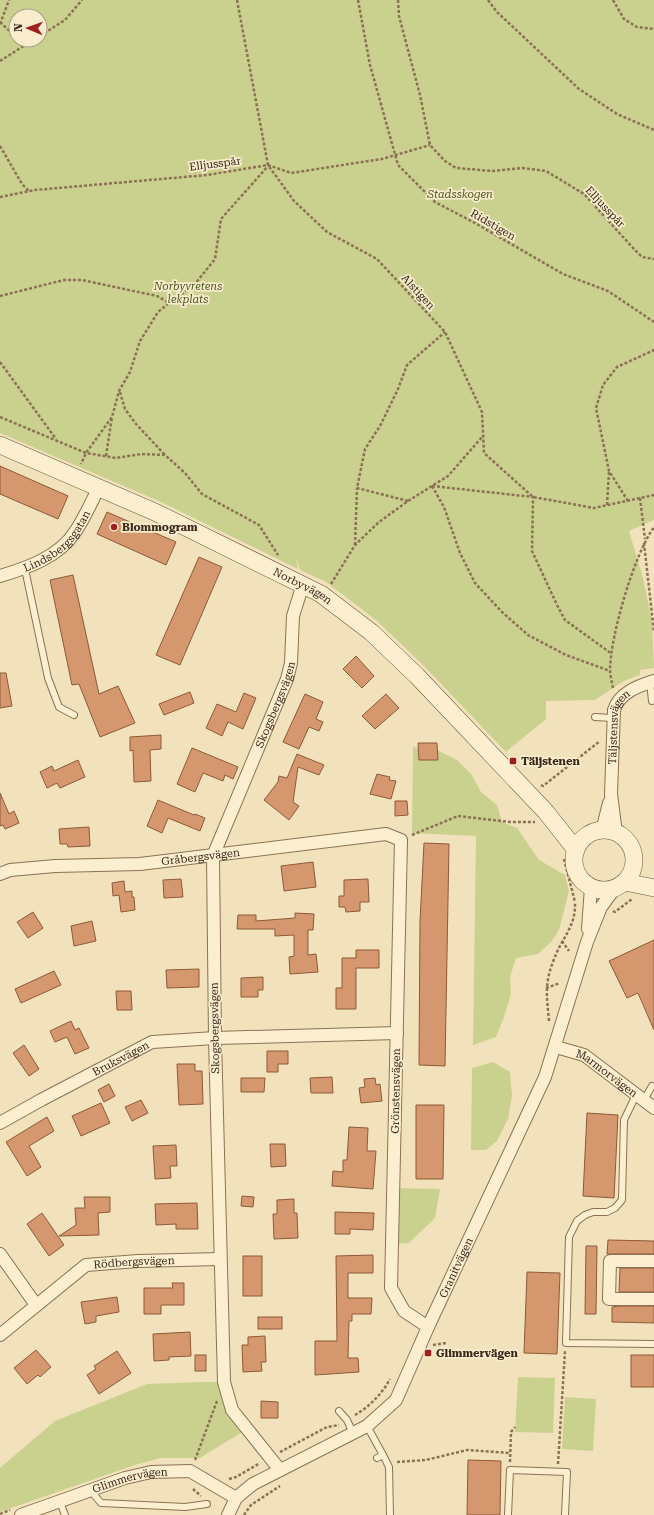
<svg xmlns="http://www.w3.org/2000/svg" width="654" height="1515" viewBox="0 0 654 1515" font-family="'Roboto Serif',serif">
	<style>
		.green { fill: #cad18f; fill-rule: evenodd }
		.building { fill: #d5986e; stroke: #8d5937 }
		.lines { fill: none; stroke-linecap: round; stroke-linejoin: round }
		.lane-casing { stroke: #8c7154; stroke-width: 8 }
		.street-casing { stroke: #8c7154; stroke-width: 14 }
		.secondary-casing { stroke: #6d5237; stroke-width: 18 }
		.path { stroke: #8c7154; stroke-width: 2.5; stroke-dasharray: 3 2; stroke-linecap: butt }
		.lane { stroke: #fcefd0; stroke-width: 6 }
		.street { stroke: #fcefd0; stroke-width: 12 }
		.secondary { stroke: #fcefd0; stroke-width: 17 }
		.poi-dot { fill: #a11e20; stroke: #f9eccd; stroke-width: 1.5 }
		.labels { text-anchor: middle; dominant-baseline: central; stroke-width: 3.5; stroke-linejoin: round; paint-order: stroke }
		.street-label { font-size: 11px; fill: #39291a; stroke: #f9eccd }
		.park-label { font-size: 11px; font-style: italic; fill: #4a581f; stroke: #f9eccd }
		.poi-label { font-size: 11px; font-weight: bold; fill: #39291a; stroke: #f9eccd; text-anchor: start }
	</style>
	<rect width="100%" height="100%" fill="#f2e2bc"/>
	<g class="green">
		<path d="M0,0H654V520L629,531L643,578L652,621L654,668L640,670V675L624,681L595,700L546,701V719L506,752L423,665L377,621L326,582L300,570L295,555L298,569L161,502L0,433ZM16,16H40V40H16Z"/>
		<path d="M413,747L435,749L457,760L472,775L481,792L497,805L502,822L517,828L539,860L565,875L569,891L559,930L552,941L538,954L516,958L510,977L511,994L504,1017L496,1037L473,1045L476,836L412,833Z"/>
		<path d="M493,1062L510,1072L512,1096L508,1119L497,1141L486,1150H471L472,1068Z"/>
		<path d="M394,1188L440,1189L435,1218L409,1243L392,1244Z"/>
		<path d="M518,1377L555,1378L553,1433L515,1432Z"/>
		<path d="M202,1382H224L247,1429L200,1458H161L135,1465L0,1512V1468L55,1421L147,1384Z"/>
		<path d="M565,1397L596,1399L593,1451L562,1449Z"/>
	</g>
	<g class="building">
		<path d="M0,466L68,496L58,519L0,494Z"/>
		<path d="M107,512L176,542L166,565L97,534Z"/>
		<path d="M199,557L222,567L180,665L156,655Z"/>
		<path d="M73,575L99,694L118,686L135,723L100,737L79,684L72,685L50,580Z"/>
		<path d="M356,656L374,676L362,688L343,669Z"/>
		<path d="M0,673H6L12,706L0,708Z"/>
		<path d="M190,692L194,703L164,715L159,704Z"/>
		<path d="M244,693L256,698L243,729L228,722L222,736L206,728L217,704L236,712Z"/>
		<path d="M305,694L323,702L316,719L323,722L319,731L309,727L299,749L283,742Z"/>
		<path d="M386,694L399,708L375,729L362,716Z"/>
		<path d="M161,735V749L150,750L151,781L134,782L133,750L130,751V737Z"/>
		<path d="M418,743H437L438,760H419Z"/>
		<path d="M192,748L238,767L233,779L225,775L223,781L203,773L195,792L177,784Z"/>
		<path d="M297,754L324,765L319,775L298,767L293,802L299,806L289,820L264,800L278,782L279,776L287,778Z"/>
		<path d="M78,760L85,777L60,788L57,783L47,788L40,772L52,766L54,771Z"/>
		<path d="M377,774L390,777L389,780L396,781L391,799L370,794Z"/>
		<path d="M0,793L9,814L14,811L19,823L5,829L3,825L0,826Z"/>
		<path d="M158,800L194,815L195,814L205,818L200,831L168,818L162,833L147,826Z"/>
		<path d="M395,801H407L408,815L395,816Z"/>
		<path d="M89,827L90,846L68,847L67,844H60L59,829Z"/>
		<path d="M424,843L449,844L445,1066L419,1065L420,921Z"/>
		<path d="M313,862L316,887L284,891L281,866Z"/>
		<path d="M181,879L183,897L164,898L163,880Z"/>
		<path d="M368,879L369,902H360V911L346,912L345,907H339V896H344V880Z"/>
		<path d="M124,881L125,892L132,891V897H134L135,910L121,912L119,895L113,896L112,883Z"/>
		<path d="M33,912L43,928L28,938L17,922Z"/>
		<path d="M295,913L314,914L313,930H308V955L316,954L318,972L290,974L289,957L294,956V935L275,936V929H237L238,915H256V921L295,918Z"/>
		<path d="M92,921L96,941L74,946L71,926Z"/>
		<path d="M654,940V1030L638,993L627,998L609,961Z"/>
		<path d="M356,950H379V968H356V1009H336V988H342V958H356Z"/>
		<path d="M199,969V987L167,988L166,970Z"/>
		<path d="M54,971L61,985L21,1003L15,989Z"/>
		<path d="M263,977V990H258V997H241V978Z"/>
		<path d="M116,991H131L132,1010H117Z"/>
		<path d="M71,1021L75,1030L79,1028L89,1048L75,1054L67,1037L55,1042L50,1031Z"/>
		<path d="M24,1045L39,1069L29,1076L13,1053Z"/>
		<path d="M267,1051H288V1064H278V1072H267Z"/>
		<path d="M177,1064H195V1071H202L203,1104L179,1105Z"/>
		<path d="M332,1077L333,1093H311L310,1078Z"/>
		<path d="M241,1078H265L264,1092H241Z"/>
		<path d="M375,1078L376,1085L380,1084L382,1101L361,1103L359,1088L365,1087L364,1079Z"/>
		<path d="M109,1084L115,1096L104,1102L98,1090Z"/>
		<path d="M141,1100L148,1113L132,1121L125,1107Z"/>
		<path d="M101,1103L110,1123L81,1136L72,1116Z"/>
		<path d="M416,1105H444L443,1179H416Z"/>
		<path d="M587,1113L618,1115L614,1198L583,1196Z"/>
		<path d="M47,1117L54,1131L29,1146L41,1167L27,1176L6,1142Z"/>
		<path d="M349,1127L368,1128L367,1151H376L373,1189L332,1186L333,1171L343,1172V1160H347Z"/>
		<path d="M270,1144H285L286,1166L271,1167Z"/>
		<path d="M176,1145L177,1166H170L171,1178L155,1179L153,1146Z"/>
		<path d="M242,1196L254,1197L253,1207L241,1206Z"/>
		<path d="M84,1197H110V1212L98,1213L99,1235L59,1236L76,1225L75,1208H85Z"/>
		<path d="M294,1199V1213H297L298,1238L274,1239L273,1214H277V1200Z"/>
		<path d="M197,1203L198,1229H176V1224L156,1225L155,1204Z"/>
		<path d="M335,1212L374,1213L373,1230L350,1229V1234H335Z"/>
		<path d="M42,1213L64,1245L49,1256L27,1224Z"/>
		<path d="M608,1240L654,1241V1254H607Z"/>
		<path d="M586,1246H597L596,1314H585Z"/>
		<path d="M373,1255V1273H348V1298H372L371,1314H352V1321H349L348,1358H358L359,1372L315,1375V1341H337L336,1256Z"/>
		<rect x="243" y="1256" width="19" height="40"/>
		<path d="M620,1268H654V1292H619Z"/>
		<path d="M527,1272L560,1273L557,1354L524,1353Z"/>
		<path d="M172,1283H184V1305H161V1314H144V1288H173Z"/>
		<path d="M117,1297L119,1312L96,1316V1322L85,1324L81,1302Z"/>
		<path d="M619,1306H654V1323L612,1322V1307Z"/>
		<rect x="258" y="1317" width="24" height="12"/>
		<path d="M190,1332L191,1356L169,1357V1360L154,1361L153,1334Z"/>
		<path d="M265,1336L266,1362H261L262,1371L243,1372L242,1345H248V1337Z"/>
		<path d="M36,1350L51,1367L40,1377L38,1375L27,1384L14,1368Z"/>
		<path d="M117,1351L131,1373L99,1394L87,1375L96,1369L94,1366Z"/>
		<rect x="195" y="1355" width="11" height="16"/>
		<rect x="631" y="1355" width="23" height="32"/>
		<path d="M261,1401L278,1402V1418H261Z"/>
		<path d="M468,1460L501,1461L500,1515H467Z"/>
	</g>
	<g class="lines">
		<defs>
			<g id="lane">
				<path d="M25,569L48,678L59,707L74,715"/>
				<path d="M650,682L652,701"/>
				<path d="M595,717L612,718"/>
				<path d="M636,1095L624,1120L622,1200L615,1208L607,1212H593L585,1215L577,1221L569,1237L566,1343L654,1344"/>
				<path d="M644,1100L652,1086"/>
				<path d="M339,1411L347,1420L353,1433"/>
				<path d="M367,1426L383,1455L377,1458"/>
				<path d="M383,1455L389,1467L390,1515"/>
				<path d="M91,1491L101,1503L185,1507L207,1504"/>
				<path d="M60,1502L65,1515"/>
				<path d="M508,1515L510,1470L567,1472L565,1515"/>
			</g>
			<g id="street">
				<path id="s1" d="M0,576C27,568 59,557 75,532C84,519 91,503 98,489"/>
				<path d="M602,831L609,803"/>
				<path id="s2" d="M616,833L611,794L614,710C619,693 638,686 654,681"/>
				<path id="s3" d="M0,874L10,870L55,866L140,864L386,834L401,840L391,1288L404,1311L428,1327"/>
				<path d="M588,929L591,887"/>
				<path id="s4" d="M556,1047L584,1055L654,1108"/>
				<path id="s5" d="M0,1123L41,1100L152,1042L215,1038L397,1033"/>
				<path d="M0,1254L36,1305"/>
				<path d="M654,1261H610L609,1299H654"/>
				<path id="s6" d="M0,1335L86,1265L138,1261L220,1259"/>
				<path id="s7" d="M280,1470L232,1410L224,1382L215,1038L213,856L287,679L291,663L293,616L303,584"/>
				<path id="s8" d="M21,1515L125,1478L151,1472L190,1471L236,1498"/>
				<path id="s9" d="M228,1515L236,1498L253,1484L367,1426L396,1400L428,1327L545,1077L587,942L601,907L615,888"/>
			</g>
			<g id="secondary">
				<path id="s10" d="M0,445L157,513L321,594L371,632L417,676L546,812L576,850"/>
				<circle cx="604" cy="860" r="30"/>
				<path d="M625,882L654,888"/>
			</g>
		</defs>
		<use href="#lane" class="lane-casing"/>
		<use href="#street" class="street-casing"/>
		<use href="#secondary" class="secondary-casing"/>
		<g class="path">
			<path d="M237,0L268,165L294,201L327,232L377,259L445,332L482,412L484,453L533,497L594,508L654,495"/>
			<path d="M358,0L370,65L398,165L435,202L475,223L563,274L608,291L654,322"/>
			<path d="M398,0L399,16L420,95L430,145L445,161L456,168L492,171L522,168L546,171L584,194L633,248L642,257L654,259"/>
			<path d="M488,0L497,12L579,89L617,114L654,130"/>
			<path d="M613,0L624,19L637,27L654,29"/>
			<path d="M0,22L16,37"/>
			<path d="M0,24L9,0"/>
			<path d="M40,36L65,20L82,0"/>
			<path d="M20,40L25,45"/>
			<path d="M0,61L33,40"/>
			<path d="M0,146L22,184L29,191"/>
			<path d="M0,197L35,190L207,175L268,165L291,173L382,159L430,145"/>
			<path d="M0,296L64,280H82L157,296L169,303L158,312L140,341L130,372L119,391L112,417L86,453L81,464"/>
			<path d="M169,303L195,284L215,259L221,219L268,166"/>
			<path d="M0,362L56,439"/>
			<path d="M120,392L125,409L136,424L165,455"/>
			<path d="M0,417L86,453L116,458L141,454L165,455L185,473L202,494L259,525L278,555"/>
			<path d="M106,456L112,417"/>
			<path d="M432,486L533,497L532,551L557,605L565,620L612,654"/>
			<path d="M432,486L444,507L460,553L475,583L502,612L528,635L566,655L610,671"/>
			<path d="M640,498L645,539"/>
			<path d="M408,501L357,488L365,449L380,426L398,389L407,365L445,332"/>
			<path d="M628,501L609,471L596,408L603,385L617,367L654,350"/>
			<path d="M607,505L609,472"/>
			<path d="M644,543L654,632"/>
			<path d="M355,545L357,488"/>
			<path d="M331,584L355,545L379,522L408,501L448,476L483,436"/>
			<path d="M613,688C612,682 610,675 610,669C611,634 634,555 654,527"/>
			<path d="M541,785L543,786L600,741"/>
			<path d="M412,835L458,816L510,822H535"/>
			<path d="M564,859L575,902"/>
			<path d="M613,911L615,912L632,899"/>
			<path d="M562,941L569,951"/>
			<path d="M546,988L560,983"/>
			<path d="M549,1021C547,997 544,985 553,962C561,938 576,928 575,902"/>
			<path d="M433,1345L446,1343"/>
			<path d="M355,1415C369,1407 382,1394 390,1379"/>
			<path d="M280,1452L327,1427L339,1425"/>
			<path d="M195,1460L217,1401"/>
			<path d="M397,1462L426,1460L467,1450L510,1453"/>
			<path d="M510,1462L511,1432L515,1427"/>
			<path d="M558,1464L565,1351"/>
			<path d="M229,1479L236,1477L260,1463"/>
			<path d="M193,1489L201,1496"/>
			<path d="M0,1514L10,1510"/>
			<path d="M244,1515L251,1505L280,1486"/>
		</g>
		<use href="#lane" class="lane"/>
		<use href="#street" class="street"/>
		<use href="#secondary" class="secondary"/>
	</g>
	<g class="poi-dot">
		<circle cx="114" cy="527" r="4"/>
		<rect x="509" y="757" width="8" height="8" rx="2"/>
		<rect x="424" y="1349" width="8" height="8" rx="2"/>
	</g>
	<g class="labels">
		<g class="street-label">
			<text transform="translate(215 164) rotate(-7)">Elljusspår</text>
			<text transform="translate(605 207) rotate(47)">Elljusspår</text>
			<text transform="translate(493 225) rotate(30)">Ridstigen</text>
			<text transform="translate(418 292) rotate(47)">Alstigen</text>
			<text stroke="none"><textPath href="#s1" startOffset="69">Lindsbergsgatan</textPath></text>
			<text stroke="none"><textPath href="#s10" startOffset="334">Norbyvägen</textPath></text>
			<text stroke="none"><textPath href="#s7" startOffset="796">Skogsbergsvägen</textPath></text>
			<text stroke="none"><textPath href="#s2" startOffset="108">Täljstensvägen</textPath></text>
			<text stroke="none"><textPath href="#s3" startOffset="202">Gråbergsvägen</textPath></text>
			<text transform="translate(215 1028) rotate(-91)">Skogsbergsvägen</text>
			<text stroke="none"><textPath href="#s5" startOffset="137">Bruksvägen</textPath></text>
			<text stroke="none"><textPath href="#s4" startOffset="58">Marmorvägen</textPath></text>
			<text transform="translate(396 1091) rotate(-89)">Grönstensvägen</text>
			<text stroke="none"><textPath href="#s6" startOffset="159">Rödbergsvägen</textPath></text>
			<text stroke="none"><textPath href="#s9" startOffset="353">Granitvägen</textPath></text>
			<text stroke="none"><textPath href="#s8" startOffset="115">Glimmervägen</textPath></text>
		</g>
		<g class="park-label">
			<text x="460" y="194">Stadsskogen</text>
			<text x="188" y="286">Norbyvretens<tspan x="188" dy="13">lekplats</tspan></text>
		</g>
		<g class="poi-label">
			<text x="122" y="527">Blommogram</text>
			<text x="521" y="761">Täljstenen</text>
			<text x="436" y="1353">Glimmervägen</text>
		</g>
	</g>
	<g transform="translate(28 28) rotate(272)"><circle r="19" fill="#f9eccd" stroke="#ac9e85"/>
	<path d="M0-3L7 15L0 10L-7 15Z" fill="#a11e20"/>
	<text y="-6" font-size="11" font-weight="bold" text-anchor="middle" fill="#39291a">N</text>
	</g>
</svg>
